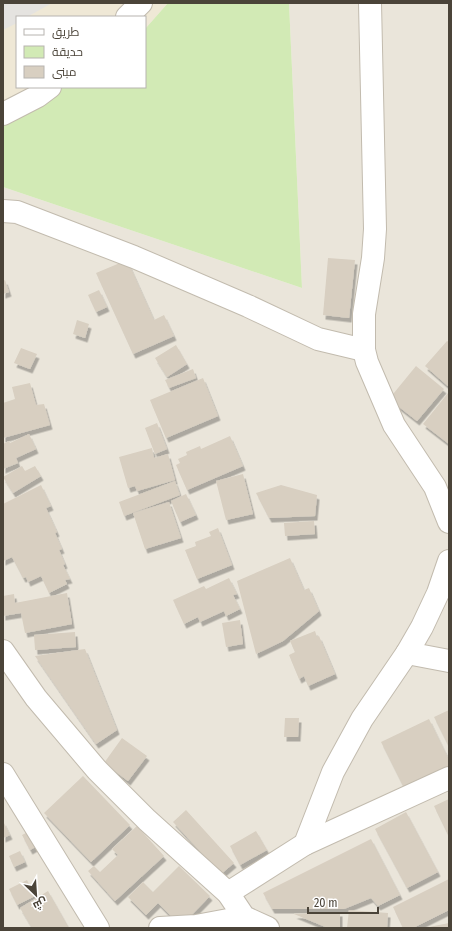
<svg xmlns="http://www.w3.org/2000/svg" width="452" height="931" viewBox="0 0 452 931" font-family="'Fira Sans Condensed',Cairo,sans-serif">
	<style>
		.residential { fill: #eae5da }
		.education { fill: #efe8d6 }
		.green { fill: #d2eab5 }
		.parking { fill: #e5e3e0 }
		.building { fill: #d8cfc1; filter: url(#shadow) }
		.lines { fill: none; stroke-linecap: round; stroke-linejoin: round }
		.minor-casing { stroke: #c2bbae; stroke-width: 24 }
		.minor { stroke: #fff; stroke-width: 22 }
	</style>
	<defs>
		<filter id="shadow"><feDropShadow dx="2.5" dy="4.5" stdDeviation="0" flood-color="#0004"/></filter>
	</defs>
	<rect width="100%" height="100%" fill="#f6f3ec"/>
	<path class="residential" d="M289,3H449V928H3V187L302,288Z"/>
	<path class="education" d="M3,3H168L145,29V17H17V87H56L3,114Z"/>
	<path class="green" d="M168,3H289L302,288L3,187V114L56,87H145V29Z"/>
	<path class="parking" d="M3,3H52L27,17H17V23L3,30Z"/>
	<g class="building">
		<path d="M328,258L355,260L349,318L323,315Z"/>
		<path d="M127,260L154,320L164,315L174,336L133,354L96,273Z"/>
		<path d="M5,280L9,292L3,294V281Z"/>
		<path d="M99,290L107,307L96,312L88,295Z"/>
		<path d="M77,320L89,324L85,338L73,334Z"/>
		<path d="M447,341L449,342V387L425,366Z"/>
		<path d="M176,345L187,364L167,377L155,358Z"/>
		<path d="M21,348L37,354L30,369L14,363Z"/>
		<path d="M416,366L444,389L417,421L389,399Z"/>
		<path d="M193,369L196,378L169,388L165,380Z"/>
		<path d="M203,378L218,416L166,438L150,400Z"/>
		<path d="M30,383L36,405L44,404L50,425L3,438V403L15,399L12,387Z"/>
		<path d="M448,393L449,394V444L423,424Z"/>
		<path d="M157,423L167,449L155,454L145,428Z"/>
		<path d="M29,434L36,449L16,458L18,463L3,469V444L9,441L10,443Z"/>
		<path d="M230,436L243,466L187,490L176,465L180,463L178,459L187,455L186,452L200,446L201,449Z"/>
		<path d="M152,448L154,458L168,454L175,480L137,491L135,486L128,488L119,457Z"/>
		<path d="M22,466L25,471L35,466L41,476L13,493L3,477Z"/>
		<path d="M243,474L253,514L226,520L216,481Z"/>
		<path d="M175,481L180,495L124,516L119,502Z"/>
		<path d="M41,485L51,506L46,508L57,532L55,533L62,549L59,550L65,564L63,565L70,579L65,580L67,584L49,593L41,576L28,582L26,577L23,578L12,557L3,561V504Z"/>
		<path d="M281,485L317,495L315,516L269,518L256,493Z"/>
		<path d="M186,494L196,515L180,522L171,501Z"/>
		<path d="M169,502L181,538L145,549L133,513Z"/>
		<path d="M314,521L315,534L285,536L284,523Z"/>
		<path d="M218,528L232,565L197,579L185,550L196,546L195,542L211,536L209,532Z"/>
		<path d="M290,558L304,590L309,588L319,611L283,641L256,654L237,581Z"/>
		<path d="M229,578L237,594L233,595L240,609L226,616L224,611L200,622L198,617L184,624L173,600L204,586L206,589Z"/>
		<path d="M67,593L72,624L25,633L21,613L3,616V596L14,594L15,603Z"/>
		<path d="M240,620L243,644L226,647L222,623Z"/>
		<path d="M315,631L317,637L319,636L335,674L308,686L304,676L299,679L289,655L295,652L290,641Z"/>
		<path d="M75,632L76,647L35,650L34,635Z"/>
		<path d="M85,649L117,730L96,744L35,656Z"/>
		<path d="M449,710V747L434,717Z"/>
		<path d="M285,718H299L298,737H284Z"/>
		<path d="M429,719L449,760V774L407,794L381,742Z"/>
		<path d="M122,738L147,756L128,781L104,763Z"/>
		<path d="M83,776L130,825L91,862L44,813Z"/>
		<path d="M449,799V837L434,806Z"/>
		<path d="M186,810L234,863L221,874L173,822Z"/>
		<path d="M406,812L438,872L407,888L375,829Z"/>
		<path d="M3,821L10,835L3,838Z"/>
		<path d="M137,826L164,856L115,901L88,871L94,866L100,872L118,855L112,849Z"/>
		<path d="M30,831L37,846L30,850L22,835Z"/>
		<path d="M256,831L267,850L240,865L230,846Z"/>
		<path d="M371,839L400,895L378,906L371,898L344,909H272L263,893Z"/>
		<path d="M20,851L25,862L14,867L9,856Z"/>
		<path d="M179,866L210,896L181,926L158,903L146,915L128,897L143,882L153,892Z"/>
		<path d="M449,879V910L413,928H403L393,907Z"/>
		<path d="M27,880L35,896L17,905L9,889Z"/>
		<path d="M48,891L69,928H32L20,908Z"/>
		<path d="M349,910L388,913L387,928H347Z"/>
		<path d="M340,912V928H328L294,914Z"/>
		<path d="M449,923V928H429V927Z"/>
	</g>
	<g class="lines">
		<defs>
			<g id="minor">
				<path d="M370,3L375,229L373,258L364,314V350L367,362L394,425L435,487L449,522"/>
				<path d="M127,17L141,3"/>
				<path d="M3,114L38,96L50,87"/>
				<path d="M3,211L17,212L134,257L248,306L318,339L364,350"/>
				<path d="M3,651L36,698L97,770L147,820L228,893L244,917L268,928"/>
				<path d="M407,653L449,661"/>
				<path d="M3,774L98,928"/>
				<path d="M305,844L449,778"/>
				<path d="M228,893L305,844L333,772L362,719L407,653L422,627L438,593L449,561"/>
				<path d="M160,928L196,926L244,917"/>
			</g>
		</defs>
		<use href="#minor" class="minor-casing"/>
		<use href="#minor" class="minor"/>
	</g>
	<rect width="452" height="931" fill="none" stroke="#4b4439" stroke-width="8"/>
	<rect x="16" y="16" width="130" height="72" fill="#ffffff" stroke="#b7b4b0"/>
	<rect x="24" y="29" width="20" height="6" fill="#ffffff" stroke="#b7b4b0"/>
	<text x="52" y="36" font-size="12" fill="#4b4439">طريق</text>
	<rect x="24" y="46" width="20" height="12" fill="#d2eab5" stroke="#b7b4b0"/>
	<text x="52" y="56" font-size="12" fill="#4b4439">حديقة</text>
	<rect x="24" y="66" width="20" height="12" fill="#d8cfc1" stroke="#b7b4b0"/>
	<text x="52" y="76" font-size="12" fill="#4b4439">مبنى</text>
	<g transform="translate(36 895) rotate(155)" stroke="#ffffff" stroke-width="3" paint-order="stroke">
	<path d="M0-3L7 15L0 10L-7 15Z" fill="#4b4439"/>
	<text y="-6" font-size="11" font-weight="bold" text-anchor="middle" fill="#4b4439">ش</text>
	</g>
	<path d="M308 907v6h70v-6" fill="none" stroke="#4b4439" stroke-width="2"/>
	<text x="314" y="907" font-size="12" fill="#4b4439" stroke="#ffffff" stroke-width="3" paint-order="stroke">20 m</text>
</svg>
